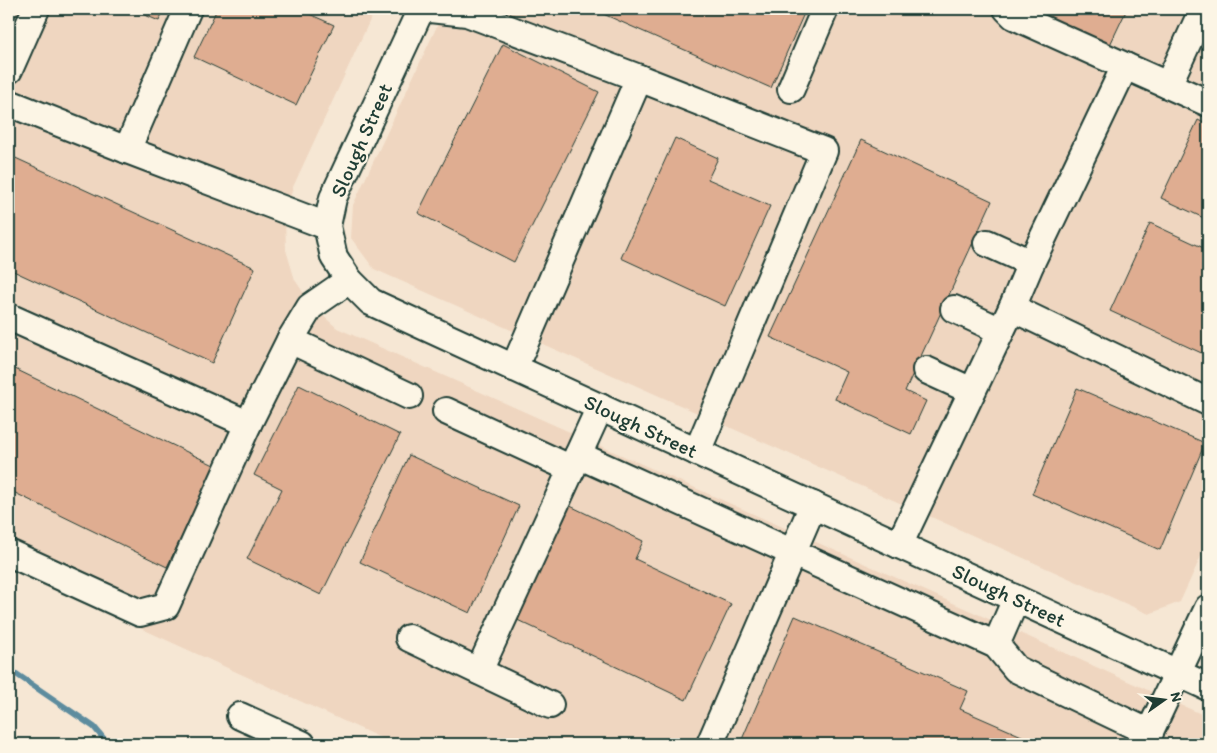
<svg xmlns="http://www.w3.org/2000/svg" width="1217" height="753" viewBox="0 0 1217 753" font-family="Itim,sans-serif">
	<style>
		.built { fill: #efd6c0 }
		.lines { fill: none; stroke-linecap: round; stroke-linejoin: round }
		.stream { stroke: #5d8c9e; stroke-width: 6 }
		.building { fill: #dfad91; stroke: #1f3d34 }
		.minor-casing { stroke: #1f3d34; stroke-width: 30 }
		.minor { stroke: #fcf5e5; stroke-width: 26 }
		.labels { text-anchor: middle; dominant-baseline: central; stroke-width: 4; stroke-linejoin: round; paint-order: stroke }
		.street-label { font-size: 21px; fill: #1f3d34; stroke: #fcf5e5 }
	</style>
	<rect width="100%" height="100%" fill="#f6e7d4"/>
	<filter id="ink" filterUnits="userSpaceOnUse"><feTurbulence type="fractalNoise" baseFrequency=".02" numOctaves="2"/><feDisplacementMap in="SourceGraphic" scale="10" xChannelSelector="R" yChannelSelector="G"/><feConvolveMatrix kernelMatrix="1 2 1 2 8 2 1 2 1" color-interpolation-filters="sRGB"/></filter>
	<g filter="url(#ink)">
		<g class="built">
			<path d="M9,9H375L293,187L285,218L286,250L295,280L313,307L337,328L1208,717V744H394L9,568Z"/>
			<path d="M445,9H1208V541L1180,602L1149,614L374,269L351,238L353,205Z"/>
		</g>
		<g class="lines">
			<path class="stream" d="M9,669L94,727L108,744"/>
		</g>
		<g class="building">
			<path d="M131,9H164L159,21Z"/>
			<path d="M217,9H298L334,25L296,105L194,57Z"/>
			<path d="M592,9H806L771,88Z"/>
			<path d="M1023,9H1127L1108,49Z"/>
			<path d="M503,44L599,92L514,262L418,213Z"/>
			<path d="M1198,120L1208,125V220L1161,198Z"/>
			<path d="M675,138L718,158L708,179L770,206L725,306L621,258Z"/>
			<path d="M861,140L992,201L905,391L926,401L911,434L835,399L847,372L770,337Z"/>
			<path d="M9,155L255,268L212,363L9,269Z"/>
			<path d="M1150,223L1208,250V356L1110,311Z"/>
			<path d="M9,366L216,466L167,567L9,490Z"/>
			<path d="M299,385L400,435L321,595L247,559L282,489L254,475Z"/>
			<path d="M1077,388L1205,443L1160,550L1032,494Z"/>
			<path d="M409,455L519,506L470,613L360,562Z"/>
			<path d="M564,503L643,541L635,559L731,604L686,700L511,617Z"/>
			<path d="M795,616L968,691L960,709L1040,744H740Z"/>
		</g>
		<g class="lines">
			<defs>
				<g id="minor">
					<path d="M421,9L333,198L327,226L334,257L349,280L371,302L1208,687"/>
					<path d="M430,9L467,13L639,78"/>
					<path d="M1007,9L1014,16L1125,66"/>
					<path d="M9,70L36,9"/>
					<path d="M1168,85L1203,9"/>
					<path d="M791,89L825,9"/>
					<path d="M9,103L127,150L327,226"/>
					<path d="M127,150L188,9"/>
					<path d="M987,243L1031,263"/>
					<path d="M1012,308L1208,402"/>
					<path d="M954,309L1001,331"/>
					<path d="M9,317L248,424"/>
					<path d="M290,340L409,396"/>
					<path d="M514,368L639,78L824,151L697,452"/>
					<path d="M926,370L972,391"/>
					<path d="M446,411L572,469"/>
					<path d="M578,455L996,645L1016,669L1150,733"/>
					<path d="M899,545L1012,308L1031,263L1125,66L1208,103"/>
					<path d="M9,553L140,613L166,606L248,424L290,340L310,307L349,280"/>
					<path d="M409,638L550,705"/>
					<path d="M996,645L1016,599"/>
					<path d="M479,671L600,407"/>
					<path d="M240,716L302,744"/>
					<path d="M710,744L813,505"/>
					<path d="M1144,744L1208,608"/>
				</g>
			</defs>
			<use href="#minor" class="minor-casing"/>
			<use href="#minor" class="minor"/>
		</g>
	</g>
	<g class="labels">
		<g class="street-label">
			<text transform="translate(361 140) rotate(-66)">Slough Street</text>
			<text transform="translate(641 426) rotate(25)">Slough Street</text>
			<text transform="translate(1009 595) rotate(25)">Slough Street</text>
		</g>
	</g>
	<rect width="1217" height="753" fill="none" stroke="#fcf5e5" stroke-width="30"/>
	<rect x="15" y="15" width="1187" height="723" fill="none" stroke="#1f3d34" stroke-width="2" filter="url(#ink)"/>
	<g transform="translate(1164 700) rotate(76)" stroke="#fcf5e5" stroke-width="4" paint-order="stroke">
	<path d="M0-4L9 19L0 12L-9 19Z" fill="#1f3d34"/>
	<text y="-8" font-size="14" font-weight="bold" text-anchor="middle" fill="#1f3d34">N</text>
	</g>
</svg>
